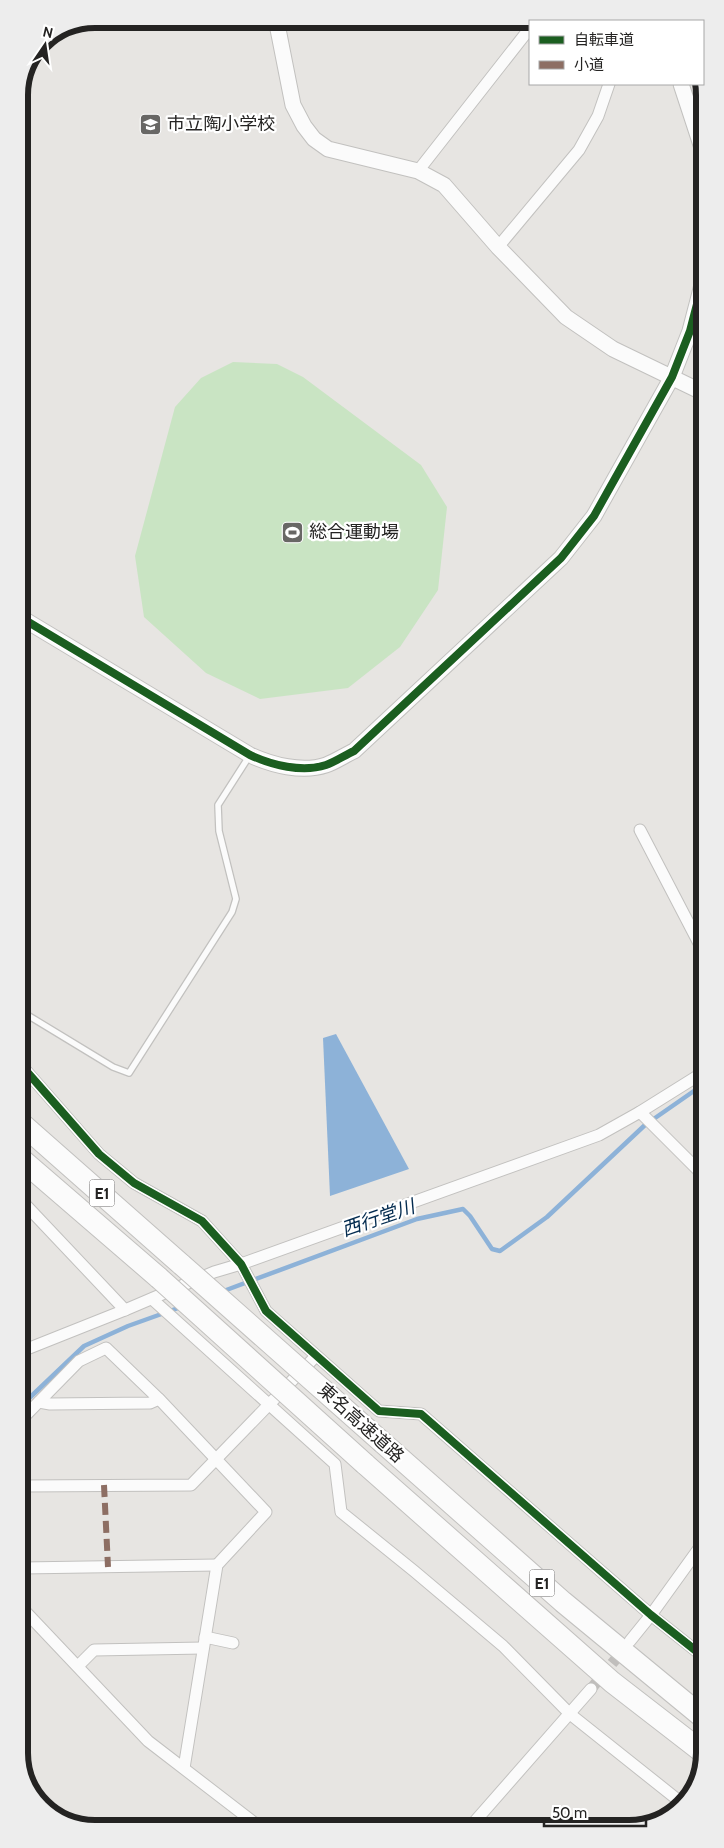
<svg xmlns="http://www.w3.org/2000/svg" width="724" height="1848" viewBox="0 0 724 1848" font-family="Cabin,'Noto Sans JP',sans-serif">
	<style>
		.pitch { fill: #c9e4c3 }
		.water { fill: #8db2d8 }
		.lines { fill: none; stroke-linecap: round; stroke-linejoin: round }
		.stream { stroke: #8db2d8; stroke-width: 4.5 }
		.minor-tunnel { stroke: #c0bebc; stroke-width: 11; stroke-dasharray: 11 5.5; stroke-linecap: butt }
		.service-casing { stroke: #c2c1bf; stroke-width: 8 }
		.minor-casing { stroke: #c2c1bf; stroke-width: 13 }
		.tertiary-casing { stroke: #c2c1bf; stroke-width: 17 }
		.motorway-casing { stroke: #c2c1bf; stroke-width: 23 }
		.service { stroke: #fbfbfb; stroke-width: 5.5 }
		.minor { stroke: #fbfbfb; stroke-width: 11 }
		.tertiary { stroke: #fbfbfb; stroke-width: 15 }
		.motorway { stroke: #fbfbfb; stroke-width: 21 }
		.motorway-bridge-casing { stroke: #c2c1bf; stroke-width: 23; stroke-linecap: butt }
		.motorway-bridge { stroke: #fbfbfb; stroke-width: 21 }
		.quiet { stroke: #8d6e63; stroke-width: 6; stroke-dasharray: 12 6; stroke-linecap: butt }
		.cycleway-casing { stroke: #fff; stroke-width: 11 }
		.cycleway { stroke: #1b5e20; stroke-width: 8 }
		.labels { text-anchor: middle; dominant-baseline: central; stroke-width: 4.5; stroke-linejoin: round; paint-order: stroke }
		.shield { fill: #fff; stroke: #666564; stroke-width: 1 }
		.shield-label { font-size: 16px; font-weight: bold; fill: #242322 }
		.poi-label { font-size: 18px; fill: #242322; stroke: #fff; text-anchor: start }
		.street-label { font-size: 18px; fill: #242322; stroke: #fff }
		.water-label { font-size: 19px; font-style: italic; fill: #032b4f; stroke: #fff }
		.rim { fill: none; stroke: #242322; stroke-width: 6 }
	</style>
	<rect width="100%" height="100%" fill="#e7e5e2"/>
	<path class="pitch" d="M233,362L277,364L303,377L421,465L447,507L438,590L400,647L348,688L260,699L206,673L144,617L135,556L175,407L201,378Z"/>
	<path class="water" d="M336,1034L409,1169L330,1196L323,1038Z"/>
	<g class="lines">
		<g class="stream">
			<path d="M221,1292L417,1219L463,1209L470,1216L492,1249L500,1251L547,1217L645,1125L704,1084"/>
			<path d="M22,1405L84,1346L128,1326L181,1307"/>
		</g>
		<path class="minor-tunnel" d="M591,1689L625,1648"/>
		<defs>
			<path id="service" d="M21,1024L29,1016L113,1067L129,1073L232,912L236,899L219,831L218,805L250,755"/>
			<g id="minor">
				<path d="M536,21L538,19"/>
				<path d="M620,21L628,19"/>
				<path d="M418,171L530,28"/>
				<path d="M498,247L579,150L598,116L609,84"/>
				<path d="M640,830L703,951"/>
				<path d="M21,1065L99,1154L134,1183L202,1221L241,1264L266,1311L379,1411L421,1414L651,1615L705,1658"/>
				<path d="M640,1112L704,1176"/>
				<path d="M21,1200L125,1310"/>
				<path d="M152,1299L335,1464L341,1512L414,1571L503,1646L570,1714L683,1804"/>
				<path d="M22,1351L125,1310L214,1272L241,1264L599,1135L640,1112L704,1072"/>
				<path d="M39,1402L50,1404L150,1403L159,1399"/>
				<path d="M22,1419L79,1361L106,1348L161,1401L266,1512L217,1565L184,1768"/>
				<path d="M22,1486L191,1485L316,1356"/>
				<path d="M22,1568L217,1565"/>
				<path d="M22,1608L148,1741L261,1828"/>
				<path d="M205,1637L233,1643"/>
				<path d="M630,1641L651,1615L705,1540"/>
				<path d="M78,1666L94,1650L203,1648"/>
				<path d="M470,1827L591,1689"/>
			</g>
			<g id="tertiary">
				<path d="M276,19L293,105L304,126L314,139L328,149L418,171L444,185L498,247L566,317L613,349L702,392"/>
				<path d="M681,84L701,145"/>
				<path d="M20,617L250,755C272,765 302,773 326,765C335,762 345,755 354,751L561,558L594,516L672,377L690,331L702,285"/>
			</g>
			<g id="motorway">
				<path d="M21,1123L182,1265"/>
				<path d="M21,1159L159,1278"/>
				<path d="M383,1443L563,1602L705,1719"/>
				<path d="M365,1464L612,1682L705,1754"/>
			</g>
		</defs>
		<use href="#service" class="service-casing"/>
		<use href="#minor" class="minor-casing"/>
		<use href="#tertiary" class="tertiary-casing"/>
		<use href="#motorway" class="motorway-casing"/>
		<use href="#service" class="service"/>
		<use href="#minor" class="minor"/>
		<use href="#tertiary" class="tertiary"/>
		<use href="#motorway" class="motorway"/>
		<defs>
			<g id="motorway-bridge">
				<path d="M182,1265L383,1443"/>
				<path d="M159,1278L365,1464"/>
			</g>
		</defs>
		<use href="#motorway-bridge" class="motorway-bridge-casing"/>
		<use href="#motorway-bridge" class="motorway-bridge"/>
		<path class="quiet" d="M104,1485L108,1567"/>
		<defs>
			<g id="cycleway">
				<path d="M20,617L250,755C272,765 302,773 326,765C335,762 345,755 354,751L561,558L594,516L672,377L690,331L702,285"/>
				<path d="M21,1065L99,1154L134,1183L202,1221L241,1264L266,1311L379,1411L421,1414L651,1615L705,1658"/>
			</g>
		</defs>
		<use href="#cycleway" class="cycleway-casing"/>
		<use href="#cycleway" class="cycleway"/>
	</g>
	<defs>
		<symbol id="school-square" viewBox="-11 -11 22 22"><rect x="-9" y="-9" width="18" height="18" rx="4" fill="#686765" stroke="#fff"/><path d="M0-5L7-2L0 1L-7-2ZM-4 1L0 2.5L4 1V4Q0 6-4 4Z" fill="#fff"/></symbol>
		<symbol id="stadium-square" viewBox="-11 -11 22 22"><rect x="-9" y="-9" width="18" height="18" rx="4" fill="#686765" stroke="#fff"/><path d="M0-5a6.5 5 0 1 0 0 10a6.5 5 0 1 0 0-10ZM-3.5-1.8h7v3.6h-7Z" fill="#fff"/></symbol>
	</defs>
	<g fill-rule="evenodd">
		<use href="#school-square" x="138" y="112" width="25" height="25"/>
		<use href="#stadium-square" x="280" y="520" width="25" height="25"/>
	</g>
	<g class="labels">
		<g class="shield">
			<rect x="89.5" y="1179.5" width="25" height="27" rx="4"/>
			<rect x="529.5" y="1569.5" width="25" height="27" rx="4"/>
		</g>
		<g class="shield-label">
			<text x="102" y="1193">E1</text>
			<text x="542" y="1583">E1</text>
		</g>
		<g class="poi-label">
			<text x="167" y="124">市立陶小学校</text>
			<text x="309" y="532">総合運動場</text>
		</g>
		<g class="street-label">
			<text transform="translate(361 1423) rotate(42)">東名高速道路</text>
		</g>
		<g class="water-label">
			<text transform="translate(378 1218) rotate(-19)">西行堂川</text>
		</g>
	</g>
	<path d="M0 0H724V1848H0ZM95 28H629A67 67 0 0 1 696 95V1753A67 67 0 0 1 629 1820H95A67 67 0 0 1 28 1753V95A67 67 0 0 1 95 28Z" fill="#ededed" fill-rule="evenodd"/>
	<path class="rim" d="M95 28H629A67 67 0 0 1 696 95V1753A67 67 0 0 1 629 1820H95A67 67 0 0 1 28 1753V95A67 67 0 0 1 95 28Z"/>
	<rect x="529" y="20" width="175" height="65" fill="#ffffff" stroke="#a7a7a7"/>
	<rect x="539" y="36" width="25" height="8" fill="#1b5e20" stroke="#a7a7a7"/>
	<text x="574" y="45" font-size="15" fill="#242322">自転車道</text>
	<rect x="539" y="61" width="25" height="8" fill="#8d6e63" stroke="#a7a7a7"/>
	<text x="574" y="70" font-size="15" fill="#242322">小道</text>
	<g transform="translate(45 45) rotate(13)" stroke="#ffffff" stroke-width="4" paint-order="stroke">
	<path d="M0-4L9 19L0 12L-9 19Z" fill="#242322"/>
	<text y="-8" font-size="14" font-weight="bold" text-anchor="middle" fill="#242322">N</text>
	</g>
	<path d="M544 1818v8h102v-8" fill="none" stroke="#242322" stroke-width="2.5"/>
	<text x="552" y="1818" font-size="15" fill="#242322" stroke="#ffffff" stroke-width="4" paint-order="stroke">50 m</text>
</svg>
